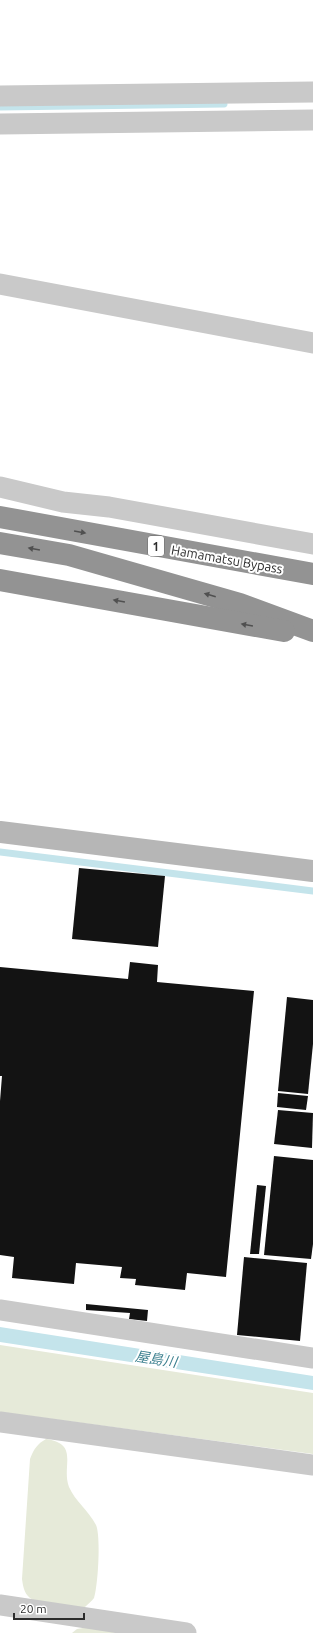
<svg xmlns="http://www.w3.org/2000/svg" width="313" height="1633" viewBox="0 0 313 1633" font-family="Ubuntu,'Noto Sans JP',sans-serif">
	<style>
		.green { fill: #e6ead9 }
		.water { fill: #c4e4eb }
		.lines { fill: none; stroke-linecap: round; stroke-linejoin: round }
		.stream { stroke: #c4e4eb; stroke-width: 7 }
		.building { fill: #131313 }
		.street { stroke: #c9c9c9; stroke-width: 21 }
		.secondary { stroke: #b6b6b6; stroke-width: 22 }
		.highway { stroke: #939393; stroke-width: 22 }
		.oneway { fill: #505050 }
		.labels { text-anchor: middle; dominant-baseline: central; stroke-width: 4; stroke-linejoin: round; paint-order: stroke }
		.shield { fill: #fff; stroke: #6b6b6b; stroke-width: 1 }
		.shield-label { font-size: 12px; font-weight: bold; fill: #2c2c2c }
		.street-label { font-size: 13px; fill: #2c2c2c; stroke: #fff }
		.water-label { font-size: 14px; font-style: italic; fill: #3a7f8e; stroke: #fff }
	</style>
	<rect width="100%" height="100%" fill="#fff"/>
	<g class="green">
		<path d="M0,1345L313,1393V1454L0,1412Z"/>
		<path d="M46,1439C80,1444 61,1466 69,1487C75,1501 89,1511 96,1525C101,1536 98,1586 94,1598C92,1601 88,1604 85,1607C73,1607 41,1606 30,1598C24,1593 23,1586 22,1579L30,1459C34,1449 37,1444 46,1439Z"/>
		<path d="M89,1627L124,1633H72L77,1629Z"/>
	</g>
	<path class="water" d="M0,1327L313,1376V1390L0,1342Z"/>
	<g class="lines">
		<g class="stream">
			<path d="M0,107L224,104"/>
			<path d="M0,852L313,891"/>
		</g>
	</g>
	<g class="building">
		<path d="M79,868L165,876L158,947L72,939Z"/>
		<path d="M130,962L158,965L157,982L254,991L226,1277L187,1273L185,1290L135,1285L136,1279L120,1278L122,1267L76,1263L74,1284L12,1278L14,1257L0,1255V1101L2,1076H0V967L128,979Z"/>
		<path d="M287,997L313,1000V1044L308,1094L278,1091Z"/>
		<path d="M278,1093L308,1096L306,1110L277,1107Z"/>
		<path d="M278,1110L313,1113L312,1148L274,1144Z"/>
		<path d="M274,1156L313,1160V1244L311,1259L264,1255Z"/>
		<path d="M257,1185L266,1186L259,1254H250Z"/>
		<path d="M244,1257L307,1263L300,1341L237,1335Z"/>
		<path d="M86,1304L148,1310L147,1321L129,1319L130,1313L86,1310Z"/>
	</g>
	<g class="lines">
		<g class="street">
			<path d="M0,96L313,92"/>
			<path d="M0,124L313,120"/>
			<path d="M0,284L313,343"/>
			<path d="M0,487L63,502L109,507L313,544"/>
			<path d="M0,1310L313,1358"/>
			<path d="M0,1422L313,1465"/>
			<path d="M0,1605L186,1633"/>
		</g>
		<path class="secondary" d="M0,832L313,871"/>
		<g class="highway">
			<path d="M0,517L313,574"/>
			<path d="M0,543L69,555L240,604L313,631"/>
			<path d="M0,580L284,631"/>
		</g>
	</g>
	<defs><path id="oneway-solid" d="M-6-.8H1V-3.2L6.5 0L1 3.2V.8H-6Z"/></defs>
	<g class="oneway">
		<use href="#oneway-solid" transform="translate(80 532) rotate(10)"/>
		<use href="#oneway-solid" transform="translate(34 549) rotate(-170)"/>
		<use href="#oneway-solid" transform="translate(210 595) rotate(-164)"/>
		<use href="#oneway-solid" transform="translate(119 601) rotate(-170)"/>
		<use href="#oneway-solid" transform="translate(247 625) rotate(-170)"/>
	</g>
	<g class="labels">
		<rect class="shield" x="148" y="536" width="16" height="20" rx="3"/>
		<g class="shield-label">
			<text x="156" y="546">1</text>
		</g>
		<g class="street-label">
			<text transform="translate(227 559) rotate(10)">Hamamatsu Bypass</text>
		</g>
		<g class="water-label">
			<text transform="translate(156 1359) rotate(9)">屋島川</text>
		</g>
	</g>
	<path d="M14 1613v6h70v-6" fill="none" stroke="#2c2c2c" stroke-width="2"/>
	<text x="20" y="1613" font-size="12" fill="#2c2c2c" stroke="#ffffff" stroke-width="3" paint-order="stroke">20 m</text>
</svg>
